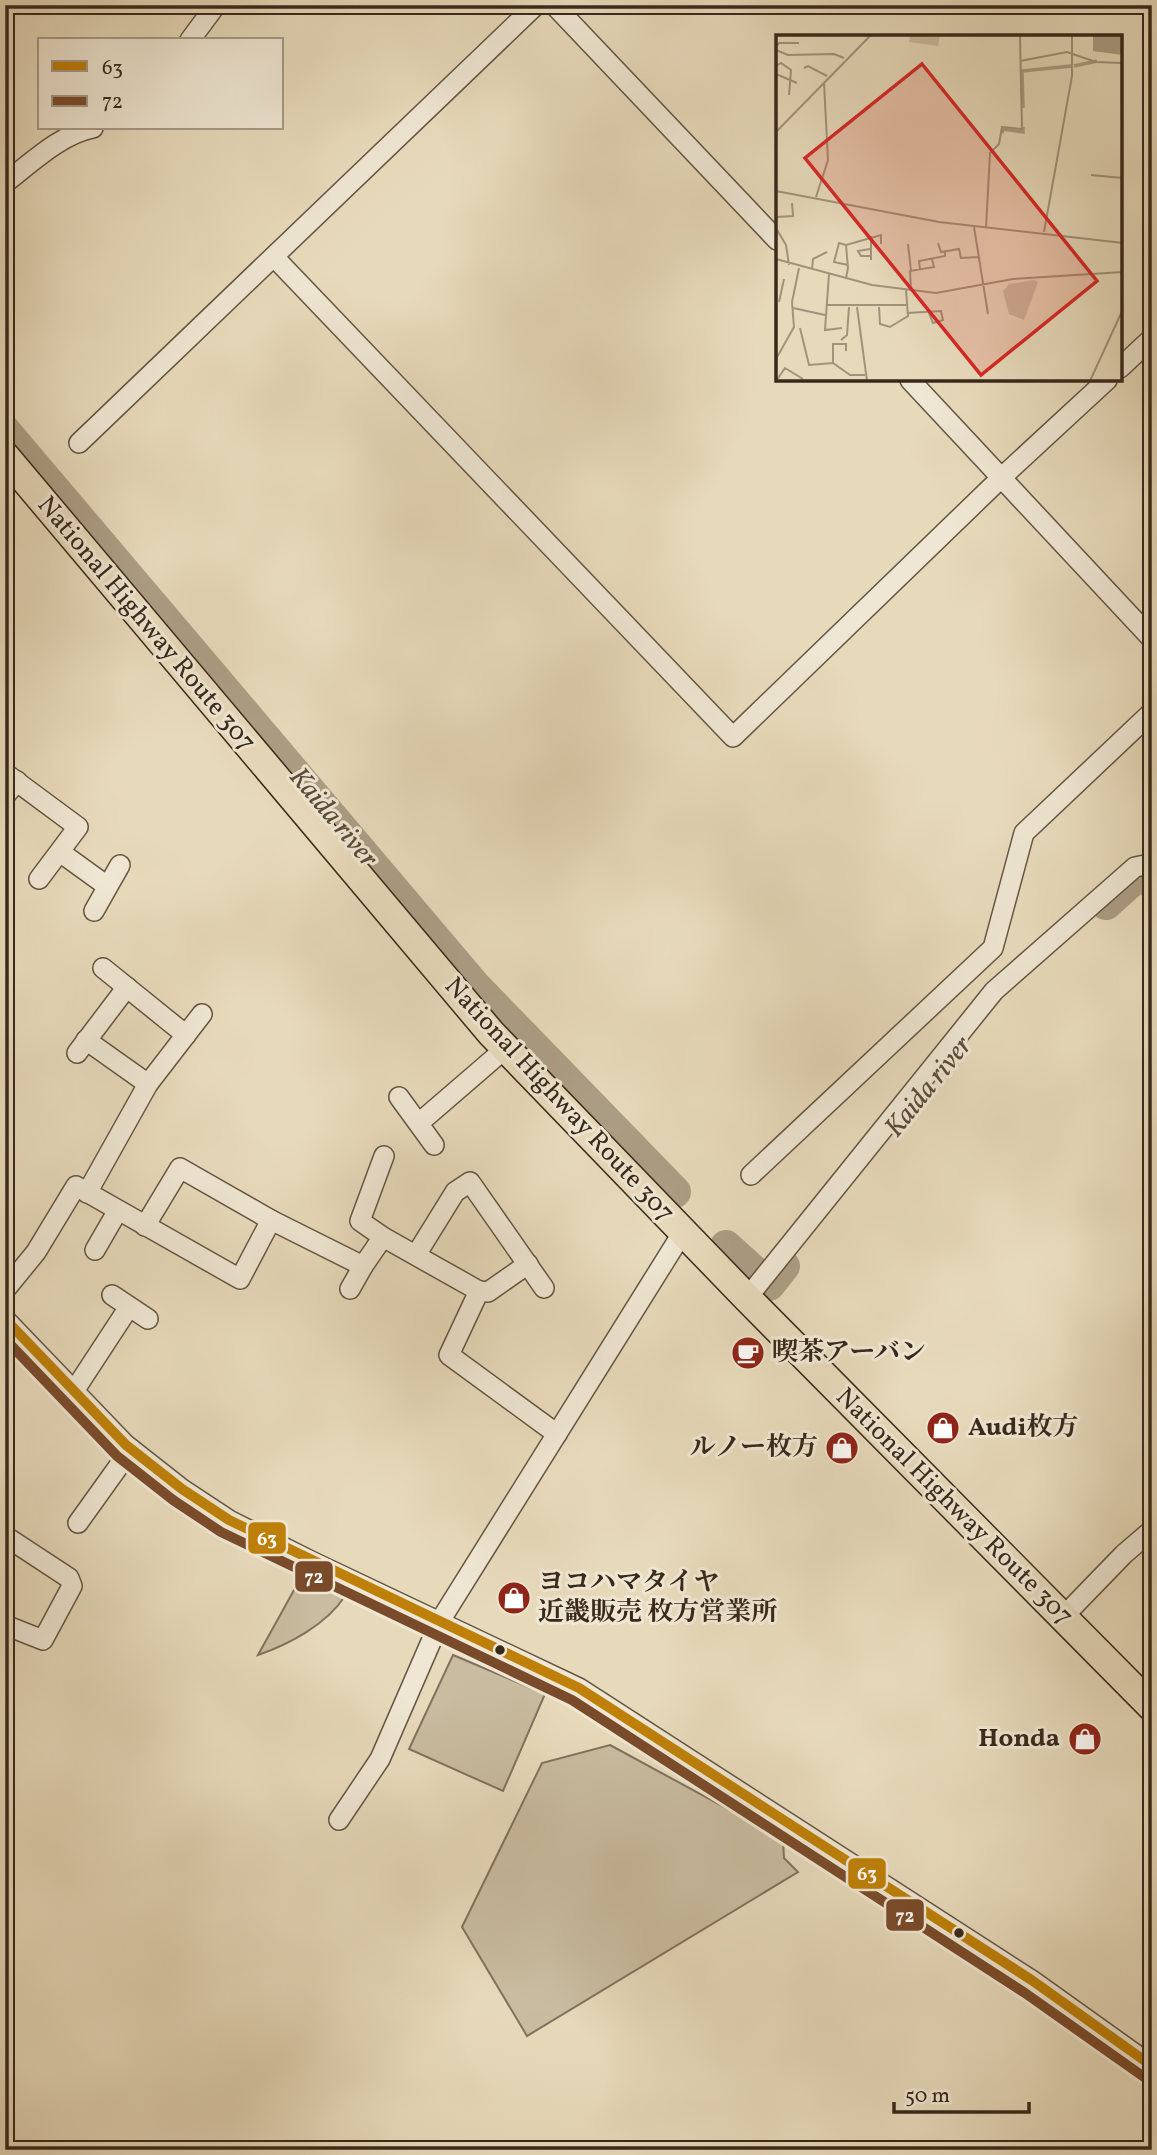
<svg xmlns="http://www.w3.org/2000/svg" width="1157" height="2155" viewBox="0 0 1157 2155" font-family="Vollkorn,'Noto Serif JP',serif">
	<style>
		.green { fill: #c9bca0; stroke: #81725e; stroke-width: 2 }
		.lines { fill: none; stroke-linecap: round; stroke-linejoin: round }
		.river { stroke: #ac9e85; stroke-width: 32 }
		.minor-casing { stroke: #645543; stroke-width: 22 }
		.highway-casing { stroke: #39291b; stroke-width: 31 }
		.minor { stroke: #efe7d3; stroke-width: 19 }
		.highway { stroke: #e7dabb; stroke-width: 28 }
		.bus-1-casing { stroke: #efe7d3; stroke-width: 16 }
		.bus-2-casing { stroke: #efe7d3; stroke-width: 16 }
		.bus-1 { stroke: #be8008; stroke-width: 10 }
		.bus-2 { stroke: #7a4b2a; stroke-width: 10 }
		.bus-dot { fill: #39291b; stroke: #efe7d3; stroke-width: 2.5 }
		.labels { text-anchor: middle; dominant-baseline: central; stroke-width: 6; stroke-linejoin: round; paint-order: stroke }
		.street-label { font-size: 26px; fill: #39291b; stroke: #efe7d3 }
		.poi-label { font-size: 26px; font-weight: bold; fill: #39291b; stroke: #efe7d3; text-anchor: start }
		.water-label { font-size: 28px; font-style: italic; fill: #5c4c3b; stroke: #efe7d3 }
		.inset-river { fill: none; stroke: #ac9e85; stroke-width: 3.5 }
		.inset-road { fill: none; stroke: #a1937b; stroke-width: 2 }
		.view { fill: #d62828; fill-opacity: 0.15; stroke: #d62828; stroke-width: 3.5 }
		.inset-edge { fill: none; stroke: #39291b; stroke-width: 3.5 }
		.line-badge { stroke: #efe7d3; stroke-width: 2.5 }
		.badge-label { font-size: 19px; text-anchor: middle; font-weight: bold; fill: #fff }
	</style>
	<rect width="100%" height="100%" fill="#e7dabb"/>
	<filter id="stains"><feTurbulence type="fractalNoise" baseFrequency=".00286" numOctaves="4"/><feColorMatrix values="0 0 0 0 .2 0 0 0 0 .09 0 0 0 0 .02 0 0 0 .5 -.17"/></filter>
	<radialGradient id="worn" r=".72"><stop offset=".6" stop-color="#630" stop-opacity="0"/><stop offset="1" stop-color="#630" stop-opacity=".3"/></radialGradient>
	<g class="green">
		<path d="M311,1579L345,1596C327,1624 290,1644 258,1655L299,1581L308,1585Z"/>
		<path d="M453,1655L545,1694L503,1791L409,1749Z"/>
		<path d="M610,1745L783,1839L784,1858L798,1872L527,2036L462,1927L542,1763Z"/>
	</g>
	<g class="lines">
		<g class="river">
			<path d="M5,431L476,987L675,1192"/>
			<path d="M1106,904L1136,877H1144L1152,883"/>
			<path d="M726,1246L769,1285L784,1266"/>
		</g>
		<defs>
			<g id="minor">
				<path d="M554,5L777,240"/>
				<path d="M190,40L216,5"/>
				<path d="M5,183C31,163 61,134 93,128"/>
				<path d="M274,257L733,737L1002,477L1107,380"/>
				<path d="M1120,368L1152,338"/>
				<path d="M910,380L1152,639"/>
				<path d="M79,443L536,5"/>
				<path d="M5,773L78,827L39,879"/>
				<path d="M5,796L17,781"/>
				<path d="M60,852L107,886"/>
				<path d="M94,911L120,865"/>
				<path d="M103,968L186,1035"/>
				<path d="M86,1040L148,1084"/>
				<path d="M77,1053L127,987"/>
				<path d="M399,1097L434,1145"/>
				<path d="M419,1123L506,1048"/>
				<path d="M384,1156L360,1221L383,1237L479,1291L449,1355L557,1434"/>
				<path d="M751,1175L993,948L1024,833L1152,712"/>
				<path d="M87,1193L148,1084L202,1014"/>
				<path d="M145,1226L180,1168L271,1220L363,1266L383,1237"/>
				<path d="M95,1250L117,1212"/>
				<path d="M416,1255L455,1192L470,1182L544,1288"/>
				<path d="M350,1289L363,1266"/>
				<path d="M5,1290L36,1252L76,1186L240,1279L271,1220"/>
				<path d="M479,1291L488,1292L528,1264"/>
				<path d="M112,1295L148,1319"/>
				<path d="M747,1298L994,991L1135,867L1145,865L1152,871"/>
				<path d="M5,1319L126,1445L182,1489L229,1520L313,1562L579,1688L1033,1981L1152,2066"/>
				<path d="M74,1391L129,1307"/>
				<path d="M78,1523L131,1449"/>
				<path d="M5,1536L69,1578L72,1586L43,1640L5,1625"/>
				<path d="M1063,1617L1124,1554L1152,1530"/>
				<path d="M339,1820L380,1759L440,1621L683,1232"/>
			</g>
			<path id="highway" d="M5,456L491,1033L747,1298L1152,1707"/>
		</defs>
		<use href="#minor" class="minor-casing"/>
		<use href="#highway" class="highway-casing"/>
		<use href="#minor" class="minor"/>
		<use href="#highway" class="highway"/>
		<defs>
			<path id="bus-1" d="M5,1319L126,1445L182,1489L229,1520L579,1688L1033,1981L1152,2066"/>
			<path id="bus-2" d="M5,1339L117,1456L173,1500L221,1532L572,1700L1025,1993L1144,2077"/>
		</defs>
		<use href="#bus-1" class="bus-1-casing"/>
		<use href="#bus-2" class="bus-2-casing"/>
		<use href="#bus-1" class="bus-1"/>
		<use href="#bus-2" class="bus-2"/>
	</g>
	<defs>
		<symbol id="cafe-disc" viewBox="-11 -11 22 22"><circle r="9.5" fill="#8f2418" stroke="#efe7d3"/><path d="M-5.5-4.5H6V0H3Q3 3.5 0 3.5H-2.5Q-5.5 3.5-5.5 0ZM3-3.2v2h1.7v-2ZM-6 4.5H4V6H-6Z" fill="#fff"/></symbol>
		<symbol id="shop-disc" viewBox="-11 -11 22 22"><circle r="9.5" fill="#8f2418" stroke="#efe7d3"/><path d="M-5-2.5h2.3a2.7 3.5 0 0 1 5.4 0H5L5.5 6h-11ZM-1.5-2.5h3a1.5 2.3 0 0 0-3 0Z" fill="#fff"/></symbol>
	</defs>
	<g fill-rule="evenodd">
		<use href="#cafe-disc" x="729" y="1334" width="38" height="38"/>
		<use href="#shop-disc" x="924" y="1409" width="38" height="38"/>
		<use href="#shop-disc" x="823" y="1429" width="38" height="38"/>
		<use href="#shop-disc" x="495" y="1579" width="38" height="38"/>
		<use href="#shop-disc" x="1066" y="1720" width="38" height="38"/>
	</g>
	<g class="bus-dot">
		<circle cx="500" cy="1650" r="6"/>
		<circle cx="959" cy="1933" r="6"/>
	</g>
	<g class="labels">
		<g class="street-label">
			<text transform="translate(146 624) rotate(50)">National Highway Route 307</text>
			<text transform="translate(559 1100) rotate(47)">National Highway Route 307</text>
			<text transform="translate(954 1507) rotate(45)">National Highway Route 307</text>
		</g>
		<g class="poi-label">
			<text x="772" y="1353">喫茶アーバン</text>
			<text x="968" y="1428">Audi枚方</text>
			<text x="818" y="1448" text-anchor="end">ルノー枚方</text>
			<text x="538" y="1583">ヨコハマタイヤ<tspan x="538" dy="30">近畿販売 枚方営業所</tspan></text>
			<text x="1060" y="1739" text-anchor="end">Honda</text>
		</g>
		<g class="water-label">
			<text transform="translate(333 818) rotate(50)">Kaida river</text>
			<text transform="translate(929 1087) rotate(-51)">Kaida river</text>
		</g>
	</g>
	<g transform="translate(776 35)">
		<rect width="346" height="346" fill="#e7dabb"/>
		<path d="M134,1H164L162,11L133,7ZM258,245L262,247L248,285L233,279L227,256L233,249Z" fill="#c9bca0"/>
		<path d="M317,1H346V20L317,16Z" fill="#ac9e85"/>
		<path class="inset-river" d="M298,31L321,26M247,73L246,36L295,31M226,98L227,94L247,97V92"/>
		<path class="inset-road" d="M0,12L3,8H23M0,15L12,20L58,19L68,23M244,26L291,17L320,27L347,28M0,31L5,28L15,35L13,60M28,33L32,31L51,41M0,39L21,48M0,97L94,1M315,140L347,143M0,156L163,187L347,208M40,162L52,125L48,48M0,182L17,181L16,168M198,192L212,279M0,193L10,210L13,230M210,193L214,118L223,109L226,92L246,94L244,1M268,197L296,41V1M95,201V225M162,208L165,217L183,214L185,223L202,222M132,209L135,236M70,210L105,200V209M94,214L82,216L85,221H95M0,224L96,250L160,258L237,244L347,237M144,234L143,226L169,221V217M36,235L37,224L51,217M53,239L49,295L66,293M70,243L72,233L70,210L63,208L58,227L72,230M135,255L134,236L158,232L156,224M3,267L8,244M50,270H130M81,272L91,346M103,272L104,289L114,292L132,281L130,255M17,273L49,280M131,278L165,276L167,285L157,288L153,278M24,293L33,330L57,328L74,340H89M65,305L71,300L73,272M0,324L18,292L16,267L23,233M57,328V309H70V316M0,346L9,333L27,344M314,346L347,274"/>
		<path class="view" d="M146,29L321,246L205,340L29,123Z"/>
		<rect width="346" height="346" class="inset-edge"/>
	</g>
	<g class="line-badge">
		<rect x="247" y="1521" width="40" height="34" rx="7" fill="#be8008"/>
		<rect x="294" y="1560" width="40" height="33" rx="7" fill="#7a4b2a"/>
		<rect x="847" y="1857" width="40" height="33" rx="7" fill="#be8008"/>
		<rect x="885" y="1898" width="40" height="34" rx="7" fill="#7a4b2a"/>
	</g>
	<g class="badge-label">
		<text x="267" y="1545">63</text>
		<text x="314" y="1583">72</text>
		<text x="867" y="1880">63</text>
		<text x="905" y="1922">72</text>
	</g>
	<rect width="1157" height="2155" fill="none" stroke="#e7dabb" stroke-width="28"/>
	<rect x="7" y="7" width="1143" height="2141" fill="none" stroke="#39291b" stroke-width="3.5"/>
	<rect x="14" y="14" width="1129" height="2127" fill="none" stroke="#39291b" stroke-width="2"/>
	<rect x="38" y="38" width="245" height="91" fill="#efe7d3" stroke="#a69b89" stroke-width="2"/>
	<rect x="52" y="61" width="35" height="10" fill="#be8008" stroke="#a69b89" stroke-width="2"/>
	<text x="102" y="74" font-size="21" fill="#39291b">63</text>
	<rect x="52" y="96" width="35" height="10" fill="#7a4b2a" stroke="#a69b89" stroke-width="2"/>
	<text x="102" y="108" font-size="21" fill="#39291b">72</text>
	<path d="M894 2102v10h135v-10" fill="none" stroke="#39291b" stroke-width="3.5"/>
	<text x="905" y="2102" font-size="21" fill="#39291b" stroke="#efe7d3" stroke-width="5" paint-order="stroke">50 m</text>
	<rect width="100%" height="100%" filter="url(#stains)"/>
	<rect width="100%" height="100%" fill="url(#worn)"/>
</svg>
